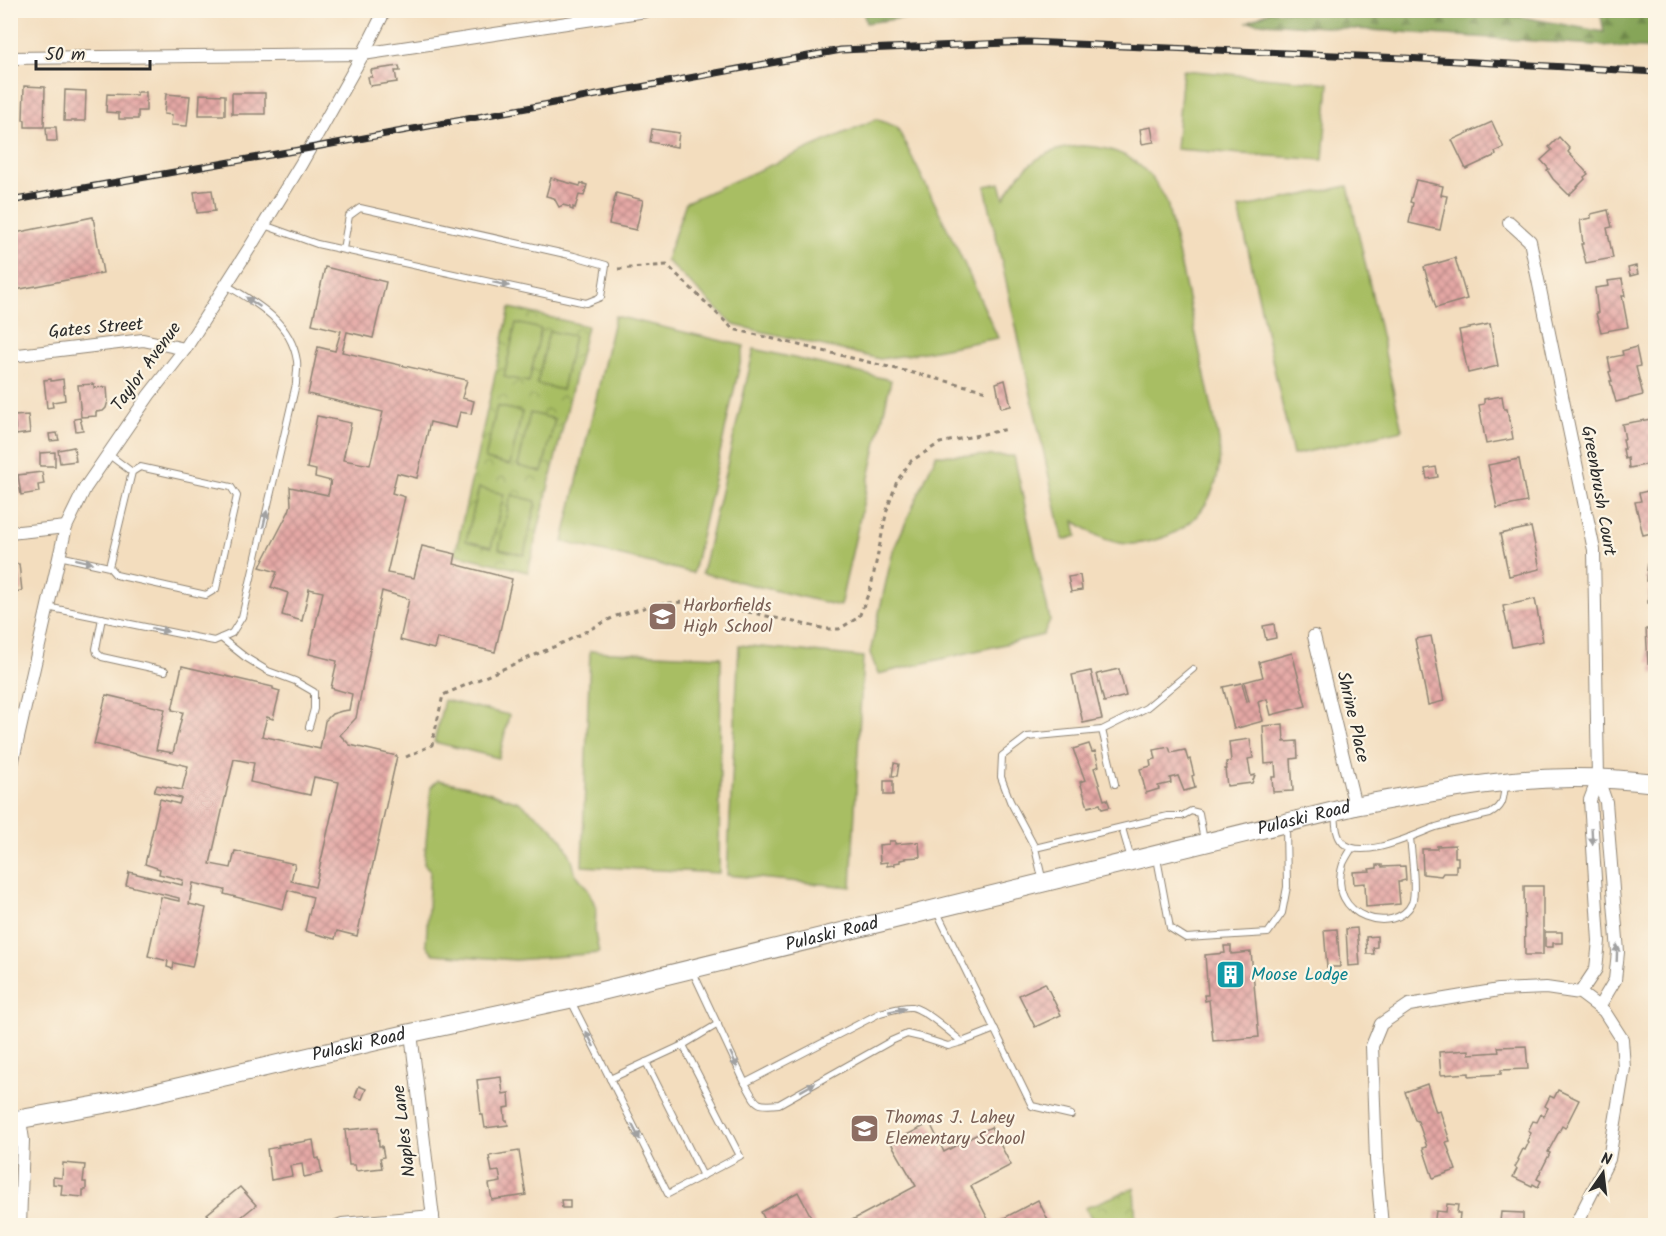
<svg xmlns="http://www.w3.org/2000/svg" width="1666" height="1236" viewBox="0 0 1666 1236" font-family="Kalam,sans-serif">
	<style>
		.forest { fill: url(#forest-firs); stroke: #586842; stroke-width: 1.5 }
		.park { fill: url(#park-crowns); stroke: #6a7447; stroke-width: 1.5 }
		.garden { fill: #a8be63; stroke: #6a7447; stroke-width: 1.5 }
		.building { fill: url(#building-cross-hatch); fill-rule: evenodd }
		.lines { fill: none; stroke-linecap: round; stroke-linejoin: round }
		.lane-casing { stroke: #8f8474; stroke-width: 8 }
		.street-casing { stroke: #8f8474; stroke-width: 14 }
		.secondary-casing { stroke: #8f8474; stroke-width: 20 }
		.path { stroke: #8f8474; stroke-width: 3; stroke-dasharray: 4.5 4.5; stroke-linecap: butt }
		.lane { stroke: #fff; stroke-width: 6 }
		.street { stroke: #fff; stroke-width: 12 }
		.secondary { stroke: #fff; stroke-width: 18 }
		.rail-casing { stroke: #2b2b2b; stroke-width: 7 }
		.rail { stroke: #fcf5e5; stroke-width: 4.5; stroke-dasharray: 14; stroke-linecap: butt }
		.oneway { fill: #a0a0a0 }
		.labels { text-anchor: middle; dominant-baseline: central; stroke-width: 4.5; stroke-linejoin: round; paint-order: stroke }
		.street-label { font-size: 18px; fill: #2b2b2b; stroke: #fcf5e5 }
		.education-label { font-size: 18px; fill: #785e54; stroke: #fcf5e5; text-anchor: start }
		.culture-label { font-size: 18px; fill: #0d838f; stroke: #fcf5e5; text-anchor: start }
	</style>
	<defs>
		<pattern id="forest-firs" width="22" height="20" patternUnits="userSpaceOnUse" patternTransform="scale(1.5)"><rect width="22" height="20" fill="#86a559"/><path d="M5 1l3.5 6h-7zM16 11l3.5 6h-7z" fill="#6e874a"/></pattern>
		<pattern id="park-crowns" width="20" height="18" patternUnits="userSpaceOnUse" patternTransform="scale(1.5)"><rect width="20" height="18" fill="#a8be63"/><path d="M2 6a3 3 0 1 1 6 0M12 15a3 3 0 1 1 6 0" fill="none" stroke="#899b52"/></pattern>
		<pattern id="building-cross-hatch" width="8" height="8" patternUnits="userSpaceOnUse" patternTransform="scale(1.5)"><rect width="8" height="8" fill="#e5a8a5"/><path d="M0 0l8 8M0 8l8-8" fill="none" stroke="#ba8987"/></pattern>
	</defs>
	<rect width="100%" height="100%" fill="#fcf5e5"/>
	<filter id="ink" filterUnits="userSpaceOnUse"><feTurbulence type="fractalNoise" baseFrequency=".0167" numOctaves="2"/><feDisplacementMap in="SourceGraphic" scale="12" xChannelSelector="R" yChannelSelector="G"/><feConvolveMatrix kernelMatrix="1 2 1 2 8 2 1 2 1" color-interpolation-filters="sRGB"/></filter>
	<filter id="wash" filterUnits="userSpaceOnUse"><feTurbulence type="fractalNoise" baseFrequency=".008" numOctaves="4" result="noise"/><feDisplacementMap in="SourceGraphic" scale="24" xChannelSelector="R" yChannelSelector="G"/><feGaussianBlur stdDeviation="1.35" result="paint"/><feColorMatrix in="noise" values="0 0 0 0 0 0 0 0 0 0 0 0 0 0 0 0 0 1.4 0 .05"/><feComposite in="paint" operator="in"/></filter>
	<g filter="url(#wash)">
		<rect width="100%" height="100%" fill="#f3ddbe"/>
		<g class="forest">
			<path d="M863,11V10L957,11L866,23Z"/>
			<path d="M1021,11H1176L1174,13Z"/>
			<path d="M1270,11H1494L1495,12L1604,32L1600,11H1655V49L1248,22Z"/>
		</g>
		<g class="park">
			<path d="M510,308L587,326L528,572L455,554Z"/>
			<path d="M1134,1188L1136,1225H1096L1085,1208Z"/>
		</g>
		<g class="garden">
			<path d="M1183,70L1329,83L1323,160L1176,149Z"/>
			<path d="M876,119L897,127L957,248L998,338L919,353L880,359L734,325L666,260L686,202Z"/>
			<path d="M1082,146C1124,147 1148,165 1167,202L1219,440C1224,488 1201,529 1152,541C1141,544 1127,545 1115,542C1099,539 1088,530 1074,521L1077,536L1063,540L985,186L1000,183L1004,198C1022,165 1044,148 1082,146Z"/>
			<path d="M1348,186L1402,430L1293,455L1239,208Z"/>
			<path d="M615,316L744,346L693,573L563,542Z"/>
			<path d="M516,323L541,329L529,382L504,377Z"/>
			<path d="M549,331L574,336L562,390L537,384Z"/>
			<path d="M754,349L891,380L840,606L702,573Z"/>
			<path d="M497,406L522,412L510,465L485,459Z"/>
			<path d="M530,413L555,419L542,472L518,466Z"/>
			<path d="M936,455L1014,456L1050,620L1043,635L878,674L870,653L893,551Z"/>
			<path d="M479,488L504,494L491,547L466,541Z"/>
			<path d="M511,495L536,501L524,555L499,549Z"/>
			<path d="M739,645L863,657L851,887L727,875Z"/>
			<path d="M590,651L721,657L719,873L582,866Z"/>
			<path d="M444,700L509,715L499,758L434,742Z"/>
			<path d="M438,780L472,787L519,802L544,821L554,830L563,841L572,859L575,873L587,888L596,907L595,933L599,953L516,960L434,954L426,945L430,870L424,864L431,787Z"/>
		</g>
		<g id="blocks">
			<g class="building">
				<rect x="120" y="10" width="28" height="3"/>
				<path d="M195,10H221V14L195,13Z"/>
				<path d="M399,66L400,71H395L397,82L370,86L368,77H372L371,70Z"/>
				<path d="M24,86L45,87L44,127H25V120H23Z"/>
				<path d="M65,90L86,91L85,121H64Z"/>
				<path d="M137,92H146V111H138V119H119V113L106,112L107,94L137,95Z"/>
				<rect x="232" y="93" width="33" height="21"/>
				<path d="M10,94H12L13,121H10Z"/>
				<path d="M166,94L190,96L187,126L171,125L172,115L164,114Z"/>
				<path d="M200,94L225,95V115H199Z"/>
				<path d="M1492,122L1504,148L1495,152L1496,155L1466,169L1452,140Z"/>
				<path d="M46,127H56L57,141H47Z"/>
				<path d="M1151,127L1154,142L1142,144L1140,129Z"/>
				<path d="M652,129L679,133L677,147L650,142Z"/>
				<path d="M1559,137L1570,149L1568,152L1588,174L1584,177L1585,179L1569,195L1553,179L1547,170L1549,169L1541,160L1552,150L1549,147Z"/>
				<path d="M551,178L580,186L581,183L587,185L584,196L579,195L575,208L573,207V210L570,209V207L563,205L559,207L554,198L546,196Z"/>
				<path d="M1416,180L1443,186L1441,195L1447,196L1440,230L1409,223L1413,203L1410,202Z"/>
				<path d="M212,190L215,211L197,213L194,192Z"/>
				<path d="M616,193L643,200L636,230L609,224Z"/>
				<path d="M1608,210L1612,227L1607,228L1613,258L1586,263L1581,244H1583L1580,220L1591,218V214Z"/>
				<path d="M93,217L103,273L10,291V234Z"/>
				<path d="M1455,258L1467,299L1436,308L1424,267Z"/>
				<path d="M1636,266L1638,274L1630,276L1628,268Z"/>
				<path d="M325,267L386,282L373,338L347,332L342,352L467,380L462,398L474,401L471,414L460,412L456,428L430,422L417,478L397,473L392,493L405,497L387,573L414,578L422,546L456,554L454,564L512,579L495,652L437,638L434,649L400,640L409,599L382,591L356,718L340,735L350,745L397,756L357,936L337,931L335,939L305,931L313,897L288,890L283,909L224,894L225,890L193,883L189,904L206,908L192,967L174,963L173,969L167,967L168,961L148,956L161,897L179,901V898L126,885L129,872L182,885L183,880L159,874L160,869L145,864L160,799L179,804L181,798L154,792L157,785L182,790L188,766L94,744L106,695L165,709L156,750L173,753L183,712L172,710L182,666L273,687V689L280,691L273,719L267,717L262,736L320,749L325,721L332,714L342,711L349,710L352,694L331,688L337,661L309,654L323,592L309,589L302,621L282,615L288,593L271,587L277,572L260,567L289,511L291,505L290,487L328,495L331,481L315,477L316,470L307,468L317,416L351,423L343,460L370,465L383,412L308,394L318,347L335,351L341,331L312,324ZM234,759L254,763L250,782L310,795L314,777L339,782L315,887L291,881L295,864L235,851L231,868L210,864Z"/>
				<path d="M1622,279L1625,296H1622L1628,327L1601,332L1596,313H1598L1595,288L1609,286L1608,281Z"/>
				<path d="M1490,324L1498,366L1468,373L1459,330Z"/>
				<path d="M1636,347L1640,366L1636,367L1643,395L1616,402L1610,381H1612L1609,372L1611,371L1608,358L1623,355L1622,351Z"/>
				<path d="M51,379V381L63,379L65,400L52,402L53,407L47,408L44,380Z"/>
				<path d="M1005,380L1011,406L1001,408L996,383Z"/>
				<path d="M94,384V388L107,387L108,401L106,408L103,411L96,412V416L81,417L78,385Z"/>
				<path d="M1502,396L1504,409H1507L1509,420H1510L1513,439L1486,444L1479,405L1484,404V399Z"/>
				<path d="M28,415L30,433L16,435L14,416Z"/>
				<path d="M80,418L83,430L76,431L74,419Z"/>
				<path d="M1651,419L1656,421V448H1653L1656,463L1629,468L1628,458L1625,459L1623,449H1625L1623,439H1625L1622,424Z"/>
				<path d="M57,433L59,440L50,441L49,434Z"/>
				<path d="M74,447L76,461L60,463L58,450Z"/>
				<path d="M55,452V466H40V453Z"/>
				<path d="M1519,459L1527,502L1497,508L1488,465Z"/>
				<path d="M1436,467L1438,477L1427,479L1425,469Z"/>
				<path d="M42,472L44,484L38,485L39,492L21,495L18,475Z"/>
				<path d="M1656,489V532L1643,535L1635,502L1641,501L1639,493Z"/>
				<path d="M1531,527L1540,569L1509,576L1500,534Z"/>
				<path d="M1648,560H1656V603H1648L1649,581H1646Z"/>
				<path d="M10,564H19L22,591L10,592Z"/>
				<path d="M1080,575L1082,590L1071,592L1068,577Z"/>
				<path d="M1535,599L1543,641L1512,647L1503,606Z"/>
				<path d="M1274,624L1276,638L1266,640L1263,626Z"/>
				<path d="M1646,629H1656V673L1652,674V662L1648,663Z"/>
				<path d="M1431,636L1444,701L1428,705L1415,639Z"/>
				<path d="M1292,653L1306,706L1271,715L1267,699L1258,702L1263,721L1234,729L1223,687L1242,683L1247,702L1249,701L1244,682L1263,677L1259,662Z"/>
				<path d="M1119,669L1126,696L1104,702L1097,674Z"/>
				<path d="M1091,671L1102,719L1083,723L1072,675Z"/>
				<path d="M1283,724L1284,742L1297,741L1298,758L1291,759L1293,791L1273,792L1272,777H1276L1275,763L1265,764L1263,726Z"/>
				<path d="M1250,739L1253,758L1248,759L1251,776L1255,775L1252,783L1227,786L1225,769H1227L1226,762L1231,761L1229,742Z"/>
				<path d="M1089,744L1092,752L1095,751L1099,766L1094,768L1104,800L1107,799L1110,807L1102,809L1100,804L1088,807L1080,782L1085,780L1073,749Z"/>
				<path d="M1169,747L1171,753L1185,750L1188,760L1190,759L1194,775L1192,776L1195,788L1184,791L1178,776L1170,778L1171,783L1158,786L1159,789L1146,793L1140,769L1151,766L1150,760L1156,759L1154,750Z"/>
				<path d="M894,763L899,764L897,776H892Z"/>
				<rect x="884" y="781" width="9" height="14"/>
				<path d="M889,841H895V844L919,842L920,857L905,858L906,859L900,860V862L894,863L895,865L887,866V862L880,863L879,845L889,844Z"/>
				<path d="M1455,845V857H1458V865H1456V873H1443L1441,876L1423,874L1422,849H1437V846Z"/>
				<path d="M1377,865H1382V867L1405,866L1406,880L1401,881V882H1398L1400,904L1366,907L1365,883L1354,884L1353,872L1370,871L1369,869L1377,868Z"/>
				<path d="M1524,886H1543V955H1525Z"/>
				<path d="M1357,928L1360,965L1348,966L1346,929Z"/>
				<path d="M1337,929L1340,967H1327L1324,930Z"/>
				<path d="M1545,932H1562V943H1553V947H1545Z"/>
				<path d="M1377,936V947L1373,948L1374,954H1367L1366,937Z"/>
				<path d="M1224,946H1231V954L1251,952L1259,1037L1213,1041L1209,1000L1205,1001L1204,995H1208L1205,955L1225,953Z"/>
				<path d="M1045,983L1061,1015L1035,1027L1019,995Z"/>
				<path d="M1526,1046L1528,1069L1501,1070V1074L1469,1076V1073L1441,1075L1439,1052L1469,1050V1054L1499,1052L1498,1047Z"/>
				<path d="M501,1077L503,1094L509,1093L510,1107L504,1108L505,1120H507L508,1125L485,1128L483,1115H481L477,1080Z"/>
				<path d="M1427,1084L1436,1112L1440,1111L1450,1141L1446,1142L1456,1170L1433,1178L1423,1148L1427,1147L1418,1121L1415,1120L1405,1092Z"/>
				<path d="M359,1086L366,1089L362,1099L355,1097Z"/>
				<path d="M1558,1090L1579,1100L1565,1128L1562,1126L1548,1152L1550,1153L1537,1179L1541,1181L1538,1187L1533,1184L1532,1186L1513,1177L1517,1169L1515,1167L1519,1160L1518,1159L1523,1149L1525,1150L1529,1142L1527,1141L1531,1133L1528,1131L1533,1121L1537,1122L1541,1114L1544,1116L1548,1108L1545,1106L1550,1096L1554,1098Z"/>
				<path d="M930,1123L944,1152L991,1127L1011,1165L971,1186L991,1225L1038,1200L1051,1226H841L916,1186L891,1143Z"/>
				<path d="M378,1127L379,1146H382L384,1157L380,1158L382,1168L356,1171L355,1165H349L345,1130Z"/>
				<path d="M313,1140L316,1159L319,1158L322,1173L304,1177L302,1164L290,1166L292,1176L271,1180L267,1149L279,1147L278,1145L289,1143V1144Z"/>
				<path d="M519,1151L526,1195L492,1200L489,1184L501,1182L499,1171L492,1172L489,1156Z"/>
				<path d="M63,1163L85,1165L83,1182H86V1190H83V1197L61,1195L62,1185L53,1184V1177L62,1178Z"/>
				<path d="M240,1187L256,1205L240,1218L243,1221L238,1226H216L207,1214Z"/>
				<path d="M798,1192L816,1226H768L761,1212Z"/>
				<path d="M561,1200H570V1208H562Z"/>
				<path d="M1447,1204L1458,1205L1457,1213H1460L1459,1223L1465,1224V1226H1434L1436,1211L1446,1212Z"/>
				<path d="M1501,1212L1523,1213V1226H1497V1221L1500,1222Z"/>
			</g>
		</g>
	</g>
	<g filter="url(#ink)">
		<use href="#blocks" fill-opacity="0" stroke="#8f8474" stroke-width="1.5"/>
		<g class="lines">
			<defs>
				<g id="lane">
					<path d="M264,225L317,244L586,303L601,297L606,265L574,256L360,208L349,216L343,249"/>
					<path d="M108,454L132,472"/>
					<path d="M59,556L109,567L116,575L206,595L216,589L237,496L231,487L140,467L132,472L109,567"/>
					<path d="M47,607L214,641L232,633L242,617L296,384C296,376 298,368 297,361C291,322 257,303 226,285"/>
					<path d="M102,618L96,649L97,653L102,657L165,671"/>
					<path d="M221,638L245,657L268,671L295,681L314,692V709L309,727"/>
					<path d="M1102,730L1115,784"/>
					<path d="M1335,812C1336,822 1335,835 1343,843C1362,861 1416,834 1436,827C1454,822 1472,818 1490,814C1504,806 1503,800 1505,785"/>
					<path d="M1122,828L1131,859"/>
					<path d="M1035,848L1010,801L1001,777L1002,756L1027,737L1102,730L1146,708L1193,669"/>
					<path d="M1352,848C1349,853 1345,859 1343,864C1325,919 1397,936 1412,903C1417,891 1411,851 1410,837"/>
					<path d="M1157,858L1170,928L1186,938L1268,933L1282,913L1287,887L1286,826"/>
					<path d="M1043,882L1035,848L1168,816H1182L1191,811L1199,813L1204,841"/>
					<path d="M937,912L1032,1106L1071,1115"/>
					<path d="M693,972L745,1083L880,1013C889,1011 902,1006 912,1007C926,1010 951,1033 962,1042L995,1029"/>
					<path d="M571,1001L668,1194L740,1156L683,1045"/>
					<path d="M646,1062L703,1176"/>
					<path d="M610,1079L683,1045L718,1024"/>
					<path d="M745,1083C757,1103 754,1107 779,1104L891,1041L907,1034L920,1037L948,1046L962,1042"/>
					<path d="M10,1142L23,1140"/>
				</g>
				<g id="street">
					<path d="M10,58L363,54L646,11"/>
					<path d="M1509,222L1530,241L1594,550L1598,779L1606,802L1618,952L1615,980L1599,1007"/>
					<path d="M10,356L143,340L185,349"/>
					<path d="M10,533L66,527"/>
					<path d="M1314,636L1355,806"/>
					<path d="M10,773L66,527L85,488L149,395L185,349L252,244L301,164L363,54L385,10"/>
					<path d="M1580,993L1596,969L1599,941L1590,800L1598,779"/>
					<path d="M411,1033L434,1226"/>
					<path d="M20,1226L23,1140L20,1120"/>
					<path d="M337,1226L342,1224L433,1216"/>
					<path d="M1382,1226L1376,1160L1372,1046L1381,1024L1409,1005L1499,990L1546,988L1580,993L1604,1011L1622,1039L1624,1068L1609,1159L1575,1226"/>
				</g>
				<g id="secondary">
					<path id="s1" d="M10,1121L115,1102L411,1033L569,999L1355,806C1404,797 1454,787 1504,782C1554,776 1606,777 1656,783"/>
				</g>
			</defs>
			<use href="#lane" class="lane-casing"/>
			<use href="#street" class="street-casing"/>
			<use href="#secondary" class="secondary-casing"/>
			<g class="path">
				<path d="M618,269L667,265L733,329L987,391"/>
				<path d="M406,757L432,745L443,695L567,641L616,616L657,604L698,601L826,629H839L859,617L871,587L887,510L897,481L911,461L940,443L1008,429"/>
			</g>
			<use href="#lane" class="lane"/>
			<use href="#street" class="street"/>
			<use href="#secondary" class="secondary"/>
			<defs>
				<path id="rail" d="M10,201L310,148L841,50L1028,42L1404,58L1656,72"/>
			</defs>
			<use href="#rail" class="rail-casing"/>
			<use href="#rail" class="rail"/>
		</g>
		<defs><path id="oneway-solid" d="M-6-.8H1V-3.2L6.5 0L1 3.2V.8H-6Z" transform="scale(1.5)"/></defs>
		<g class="oneway">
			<use href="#oneway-solid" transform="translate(501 284) rotate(13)"/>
			<use href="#oneway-solid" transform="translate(253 302) rotate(-146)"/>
			<use href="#oneway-solid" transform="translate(265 519) rotate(-77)"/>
			<use href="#oneway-solid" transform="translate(84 561) rotate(13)"/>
			<use href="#oneway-solid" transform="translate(160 630) rotate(12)"/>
			<use href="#oneway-solid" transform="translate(1592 836) rotate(87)"/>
			<use href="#oneway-solid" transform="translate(1617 953) rotate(-88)"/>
			<use href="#oneway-solid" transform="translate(897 1010) rotate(-11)"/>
			<use href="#oneway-solid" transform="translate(590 1039) rotate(-117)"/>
			<use href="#oneway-solid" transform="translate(734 1060) rotate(65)"/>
			<use href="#oneway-solid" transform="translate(808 1087) rotate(-29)"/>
			<use href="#oneway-solid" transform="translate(636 1132) rotate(63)"/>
		</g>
	</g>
	<defs>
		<symbol id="school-square" viewBox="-11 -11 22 22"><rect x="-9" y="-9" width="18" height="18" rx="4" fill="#8d6e63" stroke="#fcf5e5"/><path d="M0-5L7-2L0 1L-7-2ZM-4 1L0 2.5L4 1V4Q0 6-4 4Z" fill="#fff"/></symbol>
		<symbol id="building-square" viewBox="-11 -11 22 22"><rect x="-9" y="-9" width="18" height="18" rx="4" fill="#0f9aa8" stroke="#fcf5e5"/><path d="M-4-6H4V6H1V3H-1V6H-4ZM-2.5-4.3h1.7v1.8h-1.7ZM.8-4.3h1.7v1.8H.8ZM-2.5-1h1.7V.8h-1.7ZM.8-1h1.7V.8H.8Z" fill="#fff"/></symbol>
	</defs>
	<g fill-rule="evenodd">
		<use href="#school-square" x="646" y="600" width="33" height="33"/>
		<use href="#building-square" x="1214" y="958" width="33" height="33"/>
		<use href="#school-square" x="848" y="1112" width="33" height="33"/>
	</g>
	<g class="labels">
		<g class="street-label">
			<text transform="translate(96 329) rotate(-5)">Gates Street</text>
			<text transform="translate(147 367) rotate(-54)">Taylor Avenue</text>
			<text transform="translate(1598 491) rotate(80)">Greenbrush Court</text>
			<text transform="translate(1352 717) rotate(77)">Shrine Place</text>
			<text stroke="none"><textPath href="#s1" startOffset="1329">Pulaski Road</textPath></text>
			<text stroke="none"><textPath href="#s1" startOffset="843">Pulaski Road</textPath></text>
			<text stroke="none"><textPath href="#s1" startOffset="357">Pulaski Road</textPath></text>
			<text transform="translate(405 1131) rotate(-97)">Naples Lane</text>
		</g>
		<g class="education-label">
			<text x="683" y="606">Harborfields<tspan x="683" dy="21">High School</tspan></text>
			<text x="885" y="1118">Thomas J. Lahey<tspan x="885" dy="21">Elementary School</tspan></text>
		</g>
		<g class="culture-label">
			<text x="1251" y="975">Moose Lodge</text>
		</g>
	</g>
	<rect width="1666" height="1236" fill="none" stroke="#fcf5e5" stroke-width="36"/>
	<g transform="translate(1603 1173) rotate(14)" stroke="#fcf5e5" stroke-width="4.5" paint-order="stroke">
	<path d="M0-4.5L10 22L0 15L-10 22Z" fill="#2b2b2b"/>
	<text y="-9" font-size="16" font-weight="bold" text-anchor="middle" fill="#2b2b2b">N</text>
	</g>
	<path d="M36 60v9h114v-9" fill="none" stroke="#2b2b2b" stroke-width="3"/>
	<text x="45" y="60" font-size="18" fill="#2b2b2b" stroke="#fcf5e5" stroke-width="4.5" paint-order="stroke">50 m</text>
</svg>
